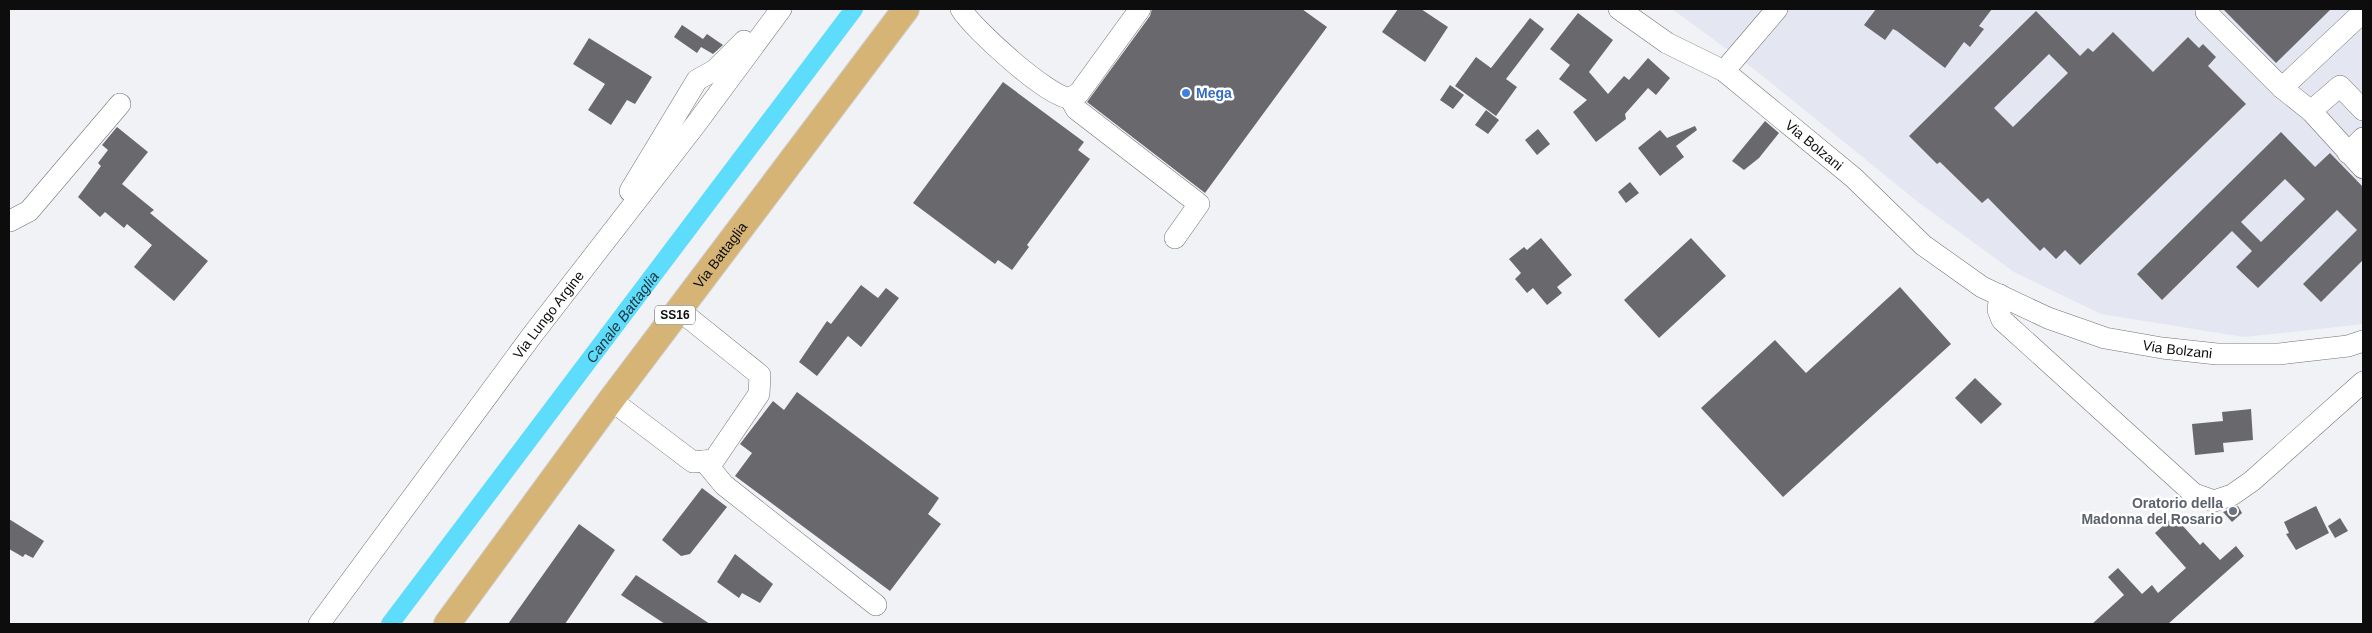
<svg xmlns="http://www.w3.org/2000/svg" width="2372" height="633" viewBox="0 0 2372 633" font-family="Arial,sans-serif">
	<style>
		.built { fill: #e4e6f1 }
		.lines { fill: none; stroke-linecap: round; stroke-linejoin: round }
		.canal { stroke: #5ddcfc; stroke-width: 18 }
		.building { fill: #69696d; fill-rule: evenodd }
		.minor-casing { stroke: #727376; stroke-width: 22 }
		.major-casing { stroke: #cfcfcf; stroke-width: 28 }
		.minor { stroke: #fff; stroke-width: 21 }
		.major { stroke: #d6b476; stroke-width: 26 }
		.shop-dot { fill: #3f7fe0; stroke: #fff; stroke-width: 2 }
		.worship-dot { fill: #6b7280; stroke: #fff; stroke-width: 2 }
		.labels { text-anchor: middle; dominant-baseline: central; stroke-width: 5; stroke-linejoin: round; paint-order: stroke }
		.shield { fill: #fff; stroke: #565656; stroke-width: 1 }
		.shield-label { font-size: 12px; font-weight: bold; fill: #0d0d0e }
		.shop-label { font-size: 14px; font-weight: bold; fill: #366cbe; stroke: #fff; text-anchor: start }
		.street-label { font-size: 14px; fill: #0d0d0e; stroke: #fff }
		.worship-label { font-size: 14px; font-weight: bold; fill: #5b616d; stroke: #fff; text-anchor: end }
		.water-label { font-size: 15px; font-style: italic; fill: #1f353b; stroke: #fff }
	</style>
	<rect width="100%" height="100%" fill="#f1f2f5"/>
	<path class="built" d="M1672,9H2363V324L2244,337L2101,314L2014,272L1918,202L1754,69Z"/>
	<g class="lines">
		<path class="canal" id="s1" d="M390,624L854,9"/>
	</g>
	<g class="building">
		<path d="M1152,9H1302L1327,27L1205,193L1087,102L1150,16Z"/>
		<path d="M1398,9H1421L1448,27L1425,62L1382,32Z"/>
		<path d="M1876,9H1992L1979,26L1984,29L1970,47L1964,42L1945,68L1897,31L1893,29L1885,40L1864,25Z"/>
		<path d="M2223,9H2331L2276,63Z"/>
		<path d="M2036,11L2080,56L2088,48L2093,52L2113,32L2153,72L2188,37L2199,48L2203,44L2216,57L2208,66L2246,104L2080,265L2065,250L2056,259L2044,247L2040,251L1988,198L1982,203L1940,162L1937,164L1909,136ZM2049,54L2068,73L2013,127L1994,108Z"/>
		<path d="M1578,13L1613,40L1589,72L1608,94L1624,76L1629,80L1648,58L1670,78L1656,95L1648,88L1625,114L1626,119L1596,142L1573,112L1587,100L1559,79L1570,65L1550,49Z"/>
		<path d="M1530,18L1544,29L1506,79L1517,87L1496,116L1455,86L1476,57L1491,68Z"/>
		<path d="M682,25L703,39L707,34L723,45L713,54L701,47L697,53L674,37Z"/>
		<path d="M589,38L652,77L635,104L627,100L611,125L588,110L605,84L573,64Z"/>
		<path d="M1003,82L1084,142L1078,150L1090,159L1027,245L1029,247L1012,270L998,260L995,264L913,203Z"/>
		<path d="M1450,85L1464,95L1453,109L1440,100Z"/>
		<path d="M1486,110L1499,120L1488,134L1475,125Z"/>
		<path d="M1765,121L1779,133L1759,158L1744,170L1732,161Z"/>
		<path d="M1695,126L1697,130L1676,146L1684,157L1660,176L1638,148L1660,130L1667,138Z"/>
		<path d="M117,127L148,152L122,184L154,210L150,213L208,261L174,301L134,267L152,245L127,224L124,228L105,212L100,217L78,197L101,166L98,163L108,150L102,145Z"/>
		<path d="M1538,129L1550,144L1537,155L1525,140Z"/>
		<path d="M2281,132L2315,167L2330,153L2363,187V260L2321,302L2303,284L2357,230L2337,210L2258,288L2236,267L2252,251L2232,231L2162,300L2137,274ZM2285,179L2305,199L2261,242L2241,222Z"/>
		<path d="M1630,182L1639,193L1626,203L1618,192Z"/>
		<path d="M1541,238L1572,275L1557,287L1562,293L1547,305L1533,288L1527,293L1515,279L1521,273L1509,259L1524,247L1527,250Z"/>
		<path d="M1691,238L1726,276L1659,338L1624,300Z"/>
		<path d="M861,285L878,298L886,288L899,298L861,347L848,336L817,376L799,362L827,321L831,324Z"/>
		<path d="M1900,287L1951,344L1783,497L1701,408L1775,340L1806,373Z"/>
		<path d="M1975,378L2002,404L1981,424L1955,398Z"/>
		<path d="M797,392L939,498L928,514L941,524L890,591L735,476L752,453L740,444L773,401L784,410Z"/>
		<path d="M2251,409L2253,440L2223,443L2224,452L2195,455L2192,424L2223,421L2222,412Z"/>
		<path d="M702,488L727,507L690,554L681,556L662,540Z"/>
		<path d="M2238,506L2242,513L2232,522L2223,512Z"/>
		<path d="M2316,506L2329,533L2296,550L2286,534L2289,533L2284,522Z"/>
		<path d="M2174,516L2200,545L2203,542L2220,560L2236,546L2244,556L2168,624H2092L2124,595L2108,577L2118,568L2142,594L2152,585L2158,593L2186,568L2155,533Z"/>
		<path d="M2340,518L2348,531L2335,538L2328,526Z"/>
		<path d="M9,519L44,541L33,558L25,554L23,557L9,549Z"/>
		<path d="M579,524L615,550L565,624H508Z"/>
		<path d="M735,554L773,584L760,603L742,593L739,598L717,582Z"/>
		<path d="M636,575L710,624H665L621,595Z"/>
	</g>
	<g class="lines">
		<defs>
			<g id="minor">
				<path d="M961,9C972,28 1050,99 1070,98L1076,109L1199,204L1175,238"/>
				<path id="s2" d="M1619,9L1667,43L1724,71L1854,178L1923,245L1982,287L2048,318L2105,338L2162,348L2217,354H2279L2348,346L2363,341"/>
				<path d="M2206,9V12L2282,88L2311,111"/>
				<path d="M1724,71L1777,9"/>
				<path d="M2282,88L2363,12"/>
				<path d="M1070,98L1079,93L1140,9"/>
				<path d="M2363,110L2340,86L2311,111L2363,168"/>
				<path d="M2348,153L2363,138"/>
				<path d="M630,191L697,80L715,70L744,41"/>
				<path d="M10,221L29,211L120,104"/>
				<path d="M2000,295L1998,310L2002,320L2194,494L2214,501L2232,495L2252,481L2363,382"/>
				<path d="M611,400L693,462L714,460L759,394L760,375L679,310"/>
				<path d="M704,461L724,485L876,605"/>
				<path id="s3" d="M319,624L533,334L696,124L781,9"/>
			</g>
			<g id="major">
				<path id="s4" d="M447,624L611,400L906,9"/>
			</g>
		</defs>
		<use href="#minor" class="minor-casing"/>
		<use href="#major" class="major-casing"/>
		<use href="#minor" class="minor"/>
		<use href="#major" class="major"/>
	</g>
	<circle class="shop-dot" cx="1186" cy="93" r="5"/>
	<circle class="worship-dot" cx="2233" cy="511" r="5"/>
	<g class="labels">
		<rect class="shield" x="655" y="305.5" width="40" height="19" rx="4"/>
		<g class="shield-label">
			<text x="675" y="315">SS16</text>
		</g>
		<g class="shop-label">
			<text x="1196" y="93">Mega</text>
		</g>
		<g class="street-label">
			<text stroke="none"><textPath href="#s2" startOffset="239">Via Bolzani</textPath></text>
			<text stroke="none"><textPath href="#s4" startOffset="459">Via Battaglia</textPath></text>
			<text stroke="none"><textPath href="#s3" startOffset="385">Via Lungo Argine</textPath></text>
			<text stroke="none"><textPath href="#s2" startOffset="666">Via Bolzani</textPath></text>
		</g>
		<g class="worship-label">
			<text x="2223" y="503">Oratorio della<tspan x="2223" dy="16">Madonna del Rosario</tspan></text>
		</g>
		<g class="water-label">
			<text stroke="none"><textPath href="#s1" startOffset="385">Canale Battaglia</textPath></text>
		</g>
	</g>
	<rect width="2372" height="633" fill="none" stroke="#0d0d0e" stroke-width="20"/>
</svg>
